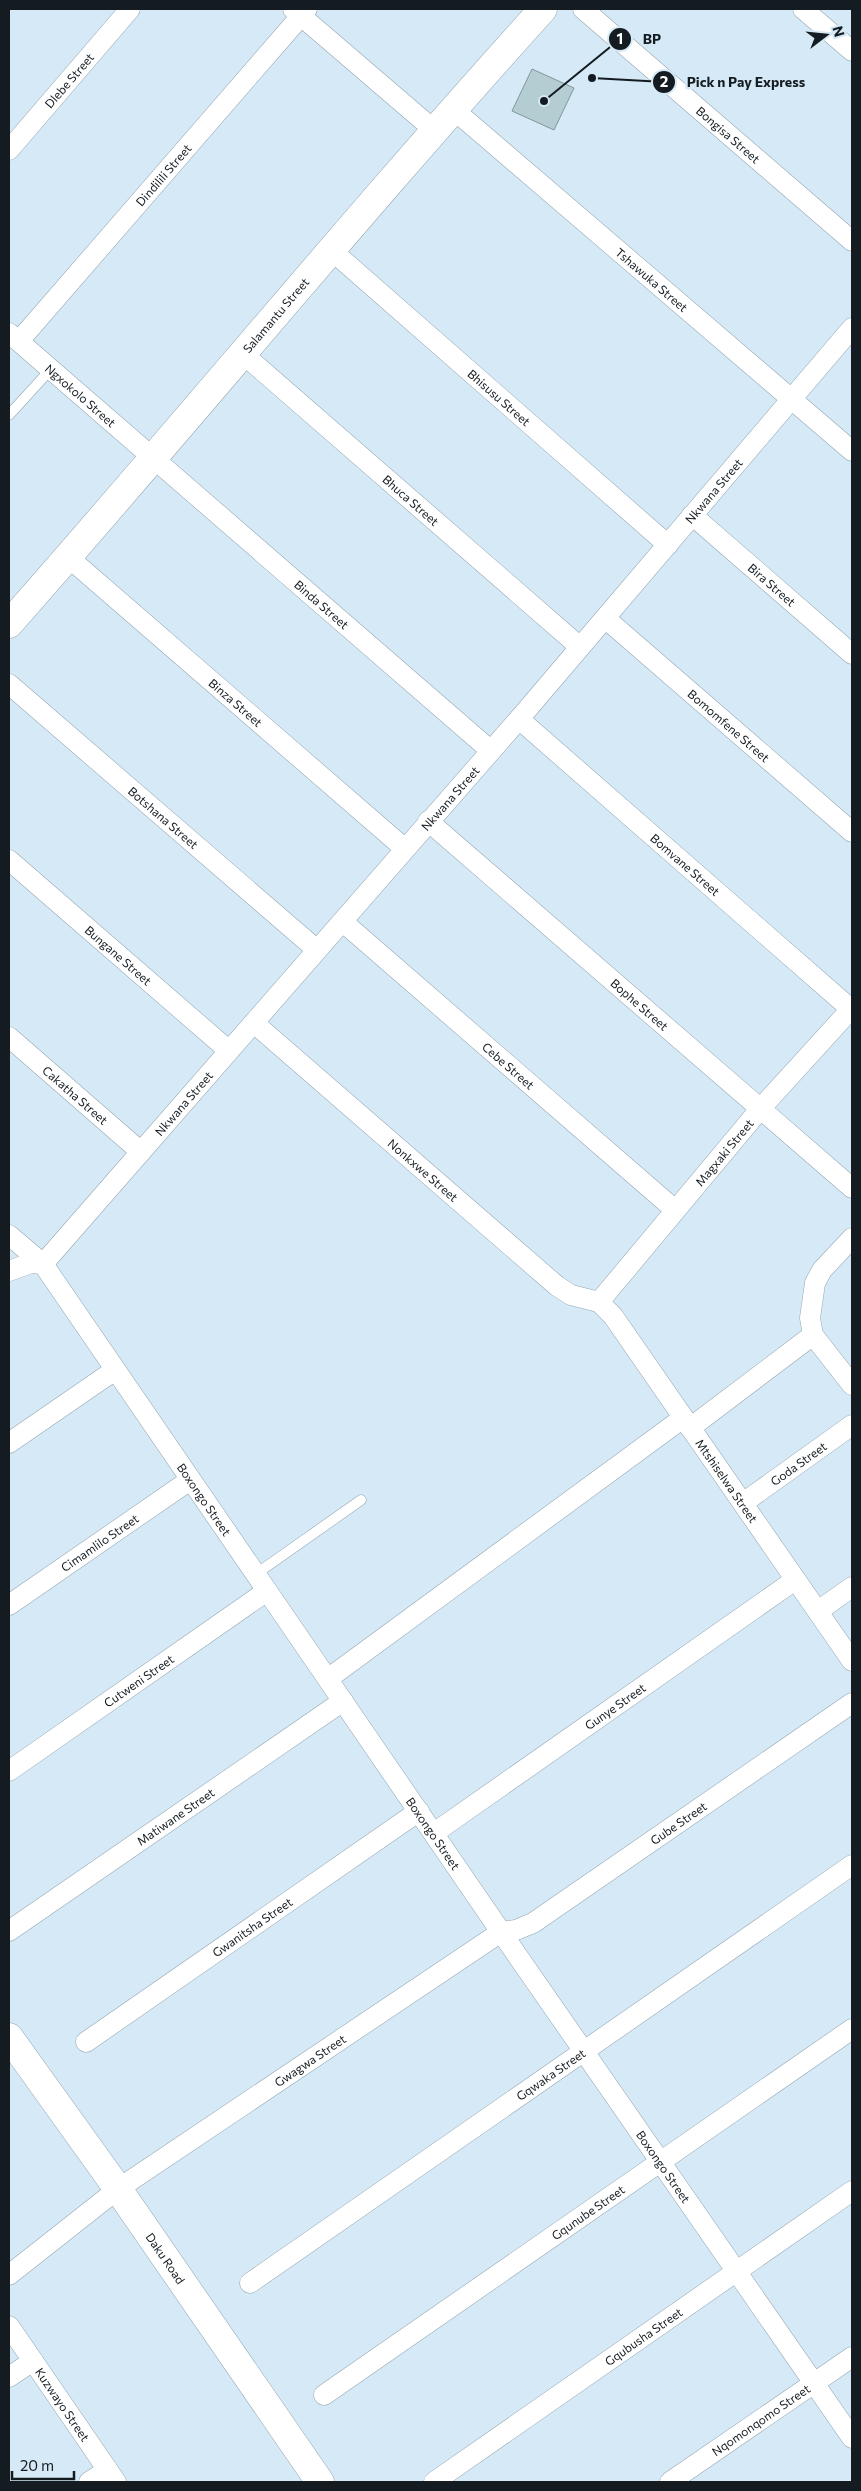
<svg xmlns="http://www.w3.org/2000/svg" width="861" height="2491" viewBox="0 0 861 2491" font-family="Commissioner,sans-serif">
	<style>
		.building { fill: #b4cdd2; stroke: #80989d }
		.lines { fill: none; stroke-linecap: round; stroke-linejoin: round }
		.lane-casing { stroke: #93a5b2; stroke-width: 11 }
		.street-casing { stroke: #93a5b2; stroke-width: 21 }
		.secondary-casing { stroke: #93a5b2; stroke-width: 29 }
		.lane { stroke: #fff; stroke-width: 10 }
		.street { stroke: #fff; stroke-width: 20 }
		.secondary { stroke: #fff; stroke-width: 28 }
		.labels { text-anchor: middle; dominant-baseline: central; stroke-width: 5; stroke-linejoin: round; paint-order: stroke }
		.street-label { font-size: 12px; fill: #151c21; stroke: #d6e9f6 }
		.leader { fill: none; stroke: #151c21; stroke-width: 2 }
		.callout-dot { fill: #151c21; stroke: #d6e9f6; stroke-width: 2 }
		.mark-label { font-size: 15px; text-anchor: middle; font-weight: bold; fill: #fff }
		.callout-label { font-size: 14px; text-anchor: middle; font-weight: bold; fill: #151c21; stroke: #d6e9f6; stroke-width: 5; stroke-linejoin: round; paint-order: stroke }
	</style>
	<rect width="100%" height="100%" fill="#d6e9f6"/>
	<path class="building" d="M532,69L574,88L554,130L512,111Z"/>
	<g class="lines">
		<defs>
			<g id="lane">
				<path d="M9,415L51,369"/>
				<path d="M256,1574L361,1500"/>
			</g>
			<g id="street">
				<path d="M293,9L434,130"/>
				<path id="s1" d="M583,9L852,241"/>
				<path d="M803,9L852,51"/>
				<path id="s2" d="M453,109L852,451"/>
				<path id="s3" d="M9,150L130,9"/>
				<path id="s4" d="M330,249L668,545"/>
				<path id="s5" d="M9,333L490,750"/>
				<path id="s6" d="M19,341L307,9"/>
				<path id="s7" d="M242,353L580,647"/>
				<path id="s8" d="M692,515L852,654"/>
				<path id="s9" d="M68,557L404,848"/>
				<path id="s10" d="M605,618L852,832"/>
				<path id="s11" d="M9,684L317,950"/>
				<path id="s12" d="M519,719L852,1010"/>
				<path id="s13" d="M428,821L852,1188"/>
				<path id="s14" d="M9,860L228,1050"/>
				<path id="s15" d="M343,922L674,1209"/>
				<path id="s16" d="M254,1023L557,1286L571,1295L599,1302"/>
				<path id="s17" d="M9,1037L141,1152"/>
				<path id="s18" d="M9,1235L43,1264L501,1932L852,2438"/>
				<path d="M852,1238L822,1270L815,1283L810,1318L813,1335L852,1385"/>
				<path id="s19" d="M9,1271L31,1263L43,1264L519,719L852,328"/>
				<path id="s20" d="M599,1302L613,1316L852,1661"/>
				<path id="s21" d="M599,1302L761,1108L852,1008"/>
				<path d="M690,1428L813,1335"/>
				<path d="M9,1443L115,1370"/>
				<path id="s22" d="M743,1503L852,1425"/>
				<path id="s23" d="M9,1605L190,1480"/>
				<path d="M818,1611L852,1587"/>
				<path d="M329,1678L683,1418"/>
				<path id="s24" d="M9,1771L267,1591"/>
				<path id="s25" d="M434,1833L795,1580"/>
				<path id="s26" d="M9,1931L343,1701"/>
				<path id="s27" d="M86,2042L419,1811"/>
				<path id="s28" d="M9,2275L118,2189L501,1932L516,1930L533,1923L852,1703"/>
				<path id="s29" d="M250,2283L852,1865"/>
				<path id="s30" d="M9,2326L116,2482"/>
				<path d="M9,2377L33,2361"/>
				<path id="s31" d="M324,2395L852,2029"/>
				<path d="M89,2482L108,2470"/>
				<path id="s32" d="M434,2482L852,2191"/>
				<path id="s33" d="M670,2482L852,2357"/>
			</g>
			<g id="secondary">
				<path id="s34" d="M9,624C189,420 361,210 543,9"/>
				<path id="s35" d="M9,2037L118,2189L320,2482"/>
			</g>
		</defs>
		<use href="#lane" class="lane-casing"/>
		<use href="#street" class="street-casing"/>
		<use href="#secondary" class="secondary-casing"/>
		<use href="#lane" class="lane"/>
		<use href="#street" class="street"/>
		<use href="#secondary" class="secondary"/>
	</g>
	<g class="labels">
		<g class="street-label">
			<text stroke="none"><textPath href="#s3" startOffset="92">Dlebe Street</textPath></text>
			<text stroke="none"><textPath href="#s1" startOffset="192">Bongisa Street</textPath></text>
			<text stroke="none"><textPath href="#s6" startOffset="220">Dindilili Street</textPath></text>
			<text stroke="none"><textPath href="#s2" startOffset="262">Tshawuka Street</textPath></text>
			<text stroke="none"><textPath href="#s34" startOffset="408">Salamantu Street</textPath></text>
			<text stroke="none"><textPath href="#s5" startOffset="95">Ngxokolo Street</textPath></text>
			<text stroke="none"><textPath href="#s4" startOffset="225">Bhisusu Street</textPath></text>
			<text stroke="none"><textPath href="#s19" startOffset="1059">Nkwana Street</textPath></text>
			<text stroke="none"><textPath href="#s7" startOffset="224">Bhuca Street</textPath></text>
			<text stroke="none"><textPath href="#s8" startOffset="106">Bira Street</textPath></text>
			<text stroke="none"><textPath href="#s5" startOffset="414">Binda Street</textPath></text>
			<text stroke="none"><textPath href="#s9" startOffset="222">Binza Street</textPath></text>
			<text stroke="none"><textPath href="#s10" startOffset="164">Bomomfene Street</textPath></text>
			<text stroke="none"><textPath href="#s19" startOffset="654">Nkwana Street</textPath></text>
			<text stroke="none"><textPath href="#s11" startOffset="204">Botshana Street</textPath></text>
			<text stroke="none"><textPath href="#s12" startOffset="221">Bomvane Street</textPath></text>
			<text stroke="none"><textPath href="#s14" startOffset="145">Bungane Street</textPath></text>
			<text stroke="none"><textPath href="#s13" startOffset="280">Bophe Street</textPath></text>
			<text stroke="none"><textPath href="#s15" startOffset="219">Cebe Street</textPath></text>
			<text stroke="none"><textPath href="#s17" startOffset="88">Cakatha Street</textPath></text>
			<text stroke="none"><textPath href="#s19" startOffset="249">Nkwana Street</textPath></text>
			<text stroke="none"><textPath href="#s21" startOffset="195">Magxaki Street</textPath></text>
			<text stroke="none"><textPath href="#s16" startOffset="224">Nonkxwe Street</textPath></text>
			<text stroke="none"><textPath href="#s22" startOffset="68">Goda Street</textPath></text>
			<text stroke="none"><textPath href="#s20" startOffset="220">Mtshiselwa Street</textPath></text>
			<text stroke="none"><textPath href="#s18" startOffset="330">Boxongo Street</textPath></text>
			<text stroke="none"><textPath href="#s23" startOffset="110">Cimamlilo Street</textPath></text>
			<text stroke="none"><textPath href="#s24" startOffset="158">Cutweni Street</textPath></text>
			<text stroke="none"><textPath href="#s25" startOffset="221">Gunye Street</textPath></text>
			<text stroke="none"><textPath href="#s26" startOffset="202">Matiwane Street</textPath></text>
			<text stroke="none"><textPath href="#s28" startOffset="810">Gube Street</textPath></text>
			<text stroke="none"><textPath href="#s18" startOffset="735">Boxongo Street</textPath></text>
			<text stroke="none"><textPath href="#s27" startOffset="202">Gwanitsha Street</textPath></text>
			<text stroke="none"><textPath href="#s28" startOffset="370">Gwagwa Street</textPath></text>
			<text stroke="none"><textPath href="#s29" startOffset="366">Gqwaka Street</textPath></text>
			<text stroke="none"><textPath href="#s18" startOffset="1140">Boxongo Street</textPath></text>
			<text stroke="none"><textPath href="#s31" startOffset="321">Gqunube Street</textPath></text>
			<text stroke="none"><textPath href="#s35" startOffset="271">Daku Road</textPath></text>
			<text stroke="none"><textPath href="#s32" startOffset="255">Gqubusha Street</textPath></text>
			<text stroke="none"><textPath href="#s30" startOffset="95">Kuzwayo Street</textPath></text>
			<text stroke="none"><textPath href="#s33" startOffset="110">Nqomonqomo Street</textPath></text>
		</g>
	</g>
	<path class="leader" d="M544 101L620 39M592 78L664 82"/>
	<g class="callout-dot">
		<circle cx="544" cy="101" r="5"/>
		<circle cx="592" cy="78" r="5"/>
		<circle cx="620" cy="39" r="12"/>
		<circle cx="664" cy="82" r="12"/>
	</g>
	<g class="mark-label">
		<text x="620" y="44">1</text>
		<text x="664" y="87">2</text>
	</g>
	<g class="callout-label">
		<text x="652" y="44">BP</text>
		<text x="746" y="87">Pick n Pay Express</text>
	</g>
	<rect width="861" height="2491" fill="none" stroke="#151c21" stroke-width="20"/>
	<g transform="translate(826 35) rotate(74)" stroke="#d6e9f6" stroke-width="4" paint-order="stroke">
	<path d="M0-4L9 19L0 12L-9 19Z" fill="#151c21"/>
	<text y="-8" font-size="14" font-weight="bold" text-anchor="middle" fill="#151c21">N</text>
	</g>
	<path d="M12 2471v8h62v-8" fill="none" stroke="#151c21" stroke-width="2.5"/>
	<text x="20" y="2471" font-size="15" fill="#151c21" stroke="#d6e9f6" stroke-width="4" paint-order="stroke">20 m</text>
</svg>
